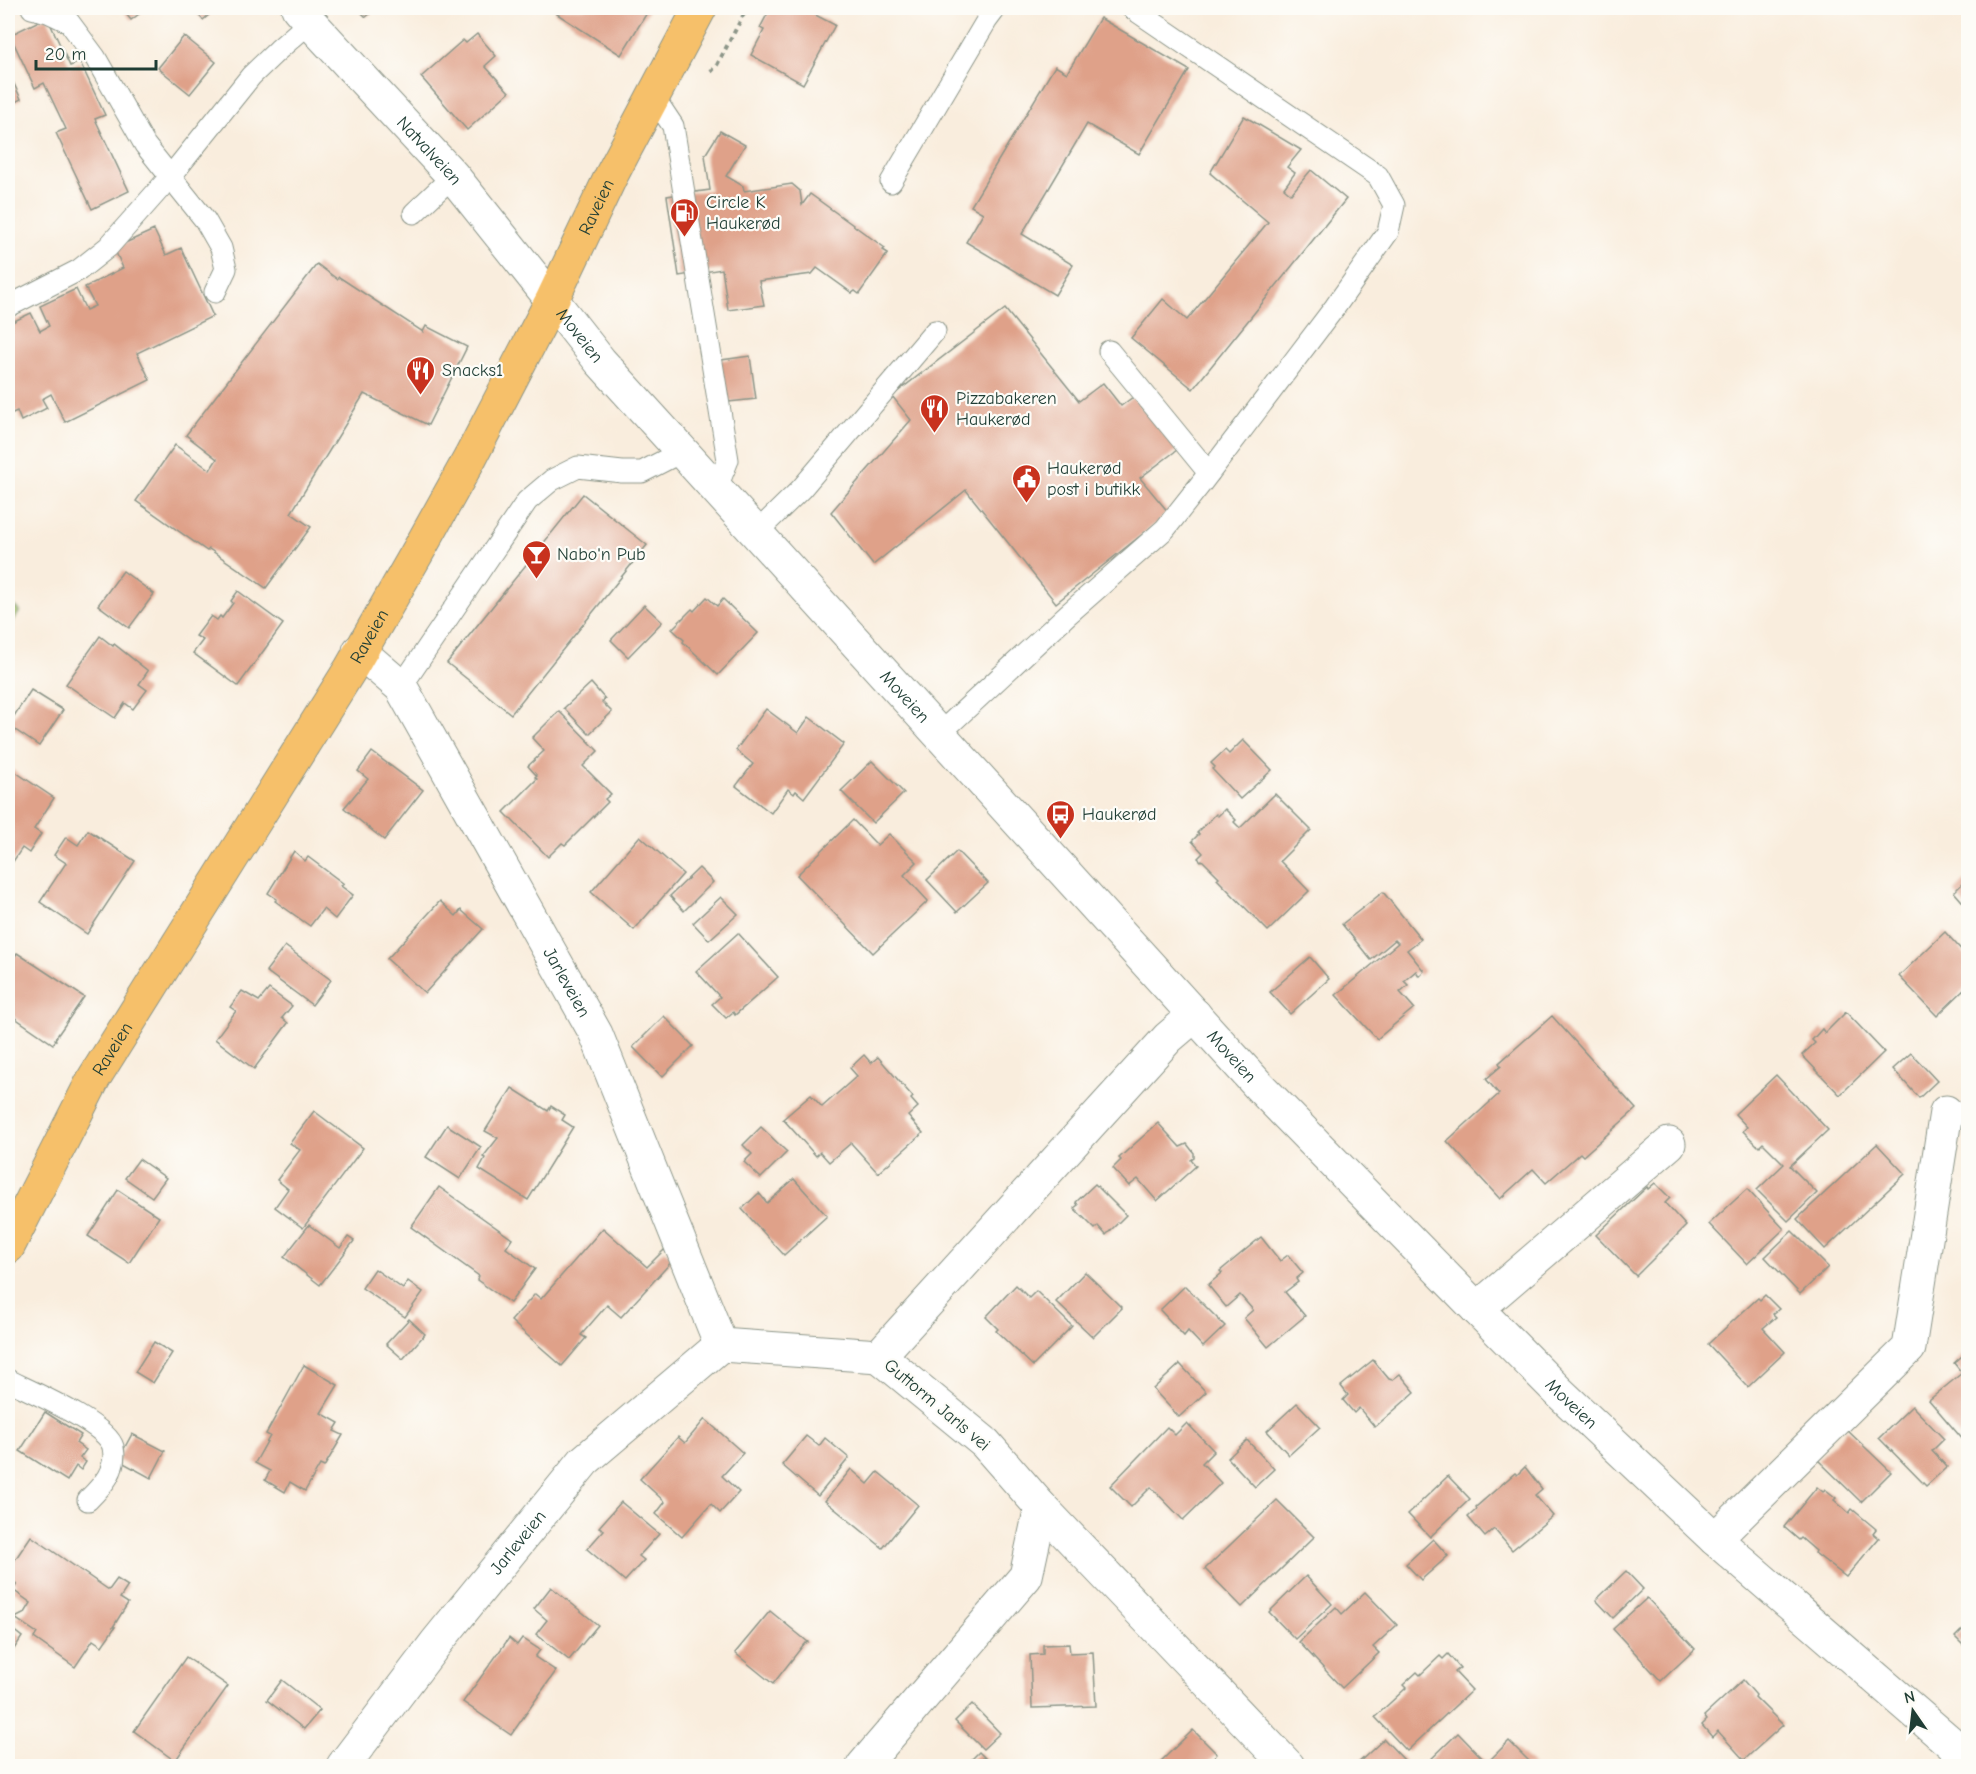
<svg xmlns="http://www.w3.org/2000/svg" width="1976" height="1774" viewBox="0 0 1976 1774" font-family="'Comic Neue',sans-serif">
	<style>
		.garden { fill: #a2c169; stroke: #607f4e; stroke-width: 1.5 }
		.building { fill: #dfa189 }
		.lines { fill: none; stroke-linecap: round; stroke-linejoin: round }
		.service-casing { stroke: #8c9588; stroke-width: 23 }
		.minor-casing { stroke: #8c9588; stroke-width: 35 }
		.tertiary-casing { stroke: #8c9588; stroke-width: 35 }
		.primary-casing { stroke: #8c9588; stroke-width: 35 }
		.path { stroke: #8c9588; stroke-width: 4; stroke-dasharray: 4.5 4.5; stroke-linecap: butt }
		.service { stroke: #fff; stroke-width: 21 }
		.minor { stroke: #fff; stroke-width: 33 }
		.tertiary { stroke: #fff; stroke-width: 33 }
		.primary { stroke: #f6c06b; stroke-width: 33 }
		.labels { text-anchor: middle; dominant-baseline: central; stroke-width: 4.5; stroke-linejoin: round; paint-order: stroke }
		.street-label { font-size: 18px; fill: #1f3d34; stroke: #fdfcf7 }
		.poi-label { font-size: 18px; fill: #1f3d34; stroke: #fdfcf7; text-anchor: start }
	</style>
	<rect width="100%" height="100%" fill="#fdfcf7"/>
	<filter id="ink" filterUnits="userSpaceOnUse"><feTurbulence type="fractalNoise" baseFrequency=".0167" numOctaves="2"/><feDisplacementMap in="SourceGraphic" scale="12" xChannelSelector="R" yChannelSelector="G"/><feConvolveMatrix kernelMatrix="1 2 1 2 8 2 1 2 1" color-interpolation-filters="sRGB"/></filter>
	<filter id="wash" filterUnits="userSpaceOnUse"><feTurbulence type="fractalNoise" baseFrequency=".008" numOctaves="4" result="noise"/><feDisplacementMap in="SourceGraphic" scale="24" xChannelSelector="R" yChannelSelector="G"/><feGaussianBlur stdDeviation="1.35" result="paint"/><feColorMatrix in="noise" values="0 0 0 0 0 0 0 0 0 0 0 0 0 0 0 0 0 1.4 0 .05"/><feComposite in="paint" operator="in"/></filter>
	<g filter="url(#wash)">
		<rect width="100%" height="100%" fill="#f9eddd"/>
		<path class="garden" d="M8,602L20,611L8,629Z"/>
		<g id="blocks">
			<g class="building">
				<path d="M121,8H147L131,20Z"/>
				<path d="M192,8H217L203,20Z"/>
				<path d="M357,8H377L366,17Z"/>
				<path d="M557,8H650L621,55L554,12Z"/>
				<path d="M776,8H802L835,25L803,84L751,55L764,30L760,28L770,9L774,12Z"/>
				<path d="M47,17L70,66L80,62L105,115L95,119L129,191L92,209L56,133L66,129L44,83L35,88L10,35Z"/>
				<path d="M1100,18L1189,70L1139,154L1087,124L1022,234L1073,265L1055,295L966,242L983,213L971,206L1055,66L1067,73Z"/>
				<path d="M477,34L496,56L485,66L509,92L467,130L421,77L463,40L466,43Z"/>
				<path d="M184,36L216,62L190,94L158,68Z"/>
				<path d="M8,71L21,99L8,106Z"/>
				<path d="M1244,116L1301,150L1287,167L1295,173L1284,188L1291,194L1311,170L1346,199L1193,389L1131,338L1163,299L1187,320L1268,222L1210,173Z"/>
				<path d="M720,131L745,145L726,176L743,186L744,191L792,184L800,191L802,205L810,194L885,248L883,250L888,253L859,294L855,291L852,293L817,268L812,274L759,281L764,305L728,310L722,269L679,276L667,196L710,190L705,155Z"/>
				<path d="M154,230L166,255L181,248L213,316L137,353L150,380L65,422L51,394L42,399L47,408L21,421L17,411L8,415V324L31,313L40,331L49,326L40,306L76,289L86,310L95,306L85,287L123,268L114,248Z"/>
				<path d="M317,264L337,279L339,277L423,332L426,326L467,347L428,425L364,394L291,513L311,527L266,588L209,549L207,551L136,501L175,445L210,470L217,459L186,435Z"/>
				<path d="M1005,309L1079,401L1103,383L1121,406L1133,397L1177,450L1140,478L1169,513L1056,603L966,490L873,565L831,512L911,420L892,396Z"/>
				<path d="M750,356L756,399L719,403L714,361Z"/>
				<path d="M583,494L647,545L511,714L447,663Z"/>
				<path d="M123,571L154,594L129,628L98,605Z"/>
				<path d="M238,591L283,624L238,686L193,653L203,640L196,636L211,616L217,620L220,616L222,618L233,603L231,601Z"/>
				<path d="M707,597L717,606L723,599L758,633L718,675L683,642L684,640L672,629L692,609L694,611Z"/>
				<path d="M644,605L662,622L628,657L611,640Z"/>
				<path d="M100,636L113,646L114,644L148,671L139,684L147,690L133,709L125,703L115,718L66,684Z"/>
				<path d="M591,683L605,699L602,702L612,712L589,734L564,708Z"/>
				<path d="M31,690L63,710L39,746L8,725Z"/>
				<path d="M766,709L798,733L809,717L844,744L804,798L796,791L794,794L788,789L771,813L736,786L753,764L736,750Z"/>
				<path d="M559,711L598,751L583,766L611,794L605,799L608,802L565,845L562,843L548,857L504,812L537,779L535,777L537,776L528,766L544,751L532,738Z"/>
				<path d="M1243,740L1272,770L1240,799L1212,769L1215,767L1211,763L1225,750L1229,754Z"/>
				<path d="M372,752L423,790L384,840L344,808L368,779L358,771Z"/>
				<path d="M872,761L904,793L873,823L841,791Z"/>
				<path d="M8,767L54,798L34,829L41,834L29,853L22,848L8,869Z"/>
				<path d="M1275,794L1311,830L1280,861L1309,891L1268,931L1217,879L1219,877L1202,860L1201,861L1198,858L1203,853L1192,841L1199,834L1197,833L1216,814L1218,816L1225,809L1236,820L1234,822L1240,828Z"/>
				<path d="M853,820L877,845L889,834L917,862L904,875L928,901L873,953L797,875Z"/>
				<path d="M88,830L135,861L87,934L40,902L66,863L54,855L66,837L78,845Z"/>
				<path d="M640,836L683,874L634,930L591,892Z"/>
				<path d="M294,851L305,861L308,857L344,884L341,886L353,895L335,919L323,909L310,926L275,901L277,899L268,893Z"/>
				<path d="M957,851L988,883L957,912L927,880Z"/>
				<path d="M699,868L713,882L684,911L670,896Z"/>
				<path d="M1968,878V908L1954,892Z"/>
				<path d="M1383,892L1421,939L1407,950L1424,971L1419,976L1416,971L1404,981L1408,985L1400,992L1414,1008L1377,1039L1336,995L1398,943L1395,940L1371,960L1342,924Z"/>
				<path d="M721,897L738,914L709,940L693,923Z"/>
				<path d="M440,901L456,916L461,910L483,929L425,993L387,959Z"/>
				<path d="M1945,932L1968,957V986L1937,1016L1899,976Z"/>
				<path d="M738,933L778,977L735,1015L733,1012L726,1018L712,1004L720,997L696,971Z"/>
				<path d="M285,946L331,980L312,1005L266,971Z"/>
				<path d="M17,953L84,997L55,1039L56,1040L53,1044L8,1013V968Z"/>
				<path d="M1310,957L1329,979L1290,1014L1270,992Z"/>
				<path d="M269,989L292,1006L282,1018L288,1023L254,1069L215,1039L236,1011L230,1007L242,991L259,1001Z"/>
				<path d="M1846,1012L1884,1052L1840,1095L1802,1055L1815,1043L1812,1040L1822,1029L1825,1033Z"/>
				<path d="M664,1016L693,1046L662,1077L633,1047Z"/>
				<path d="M1552,1016L1636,1109L1583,1156L1580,1153L1546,1183L1533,1169L1500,1199L1447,1141L1499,1094L1486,1079L1501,1066L1499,1063Z"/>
				<path d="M1911,1053L1937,1081L1919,1098L1893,1069Z"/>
				<path d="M864,1055L871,1063L878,1057L913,1097L911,1099L918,1107L908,1116L923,1133L878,1173L851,1143L829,1162L820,1152L816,1156L783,1119L811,1095L822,1107L857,1076L850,1068Z"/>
				<path d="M1776,1075L1828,1130L1790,1166L1817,1193L1788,1221L1757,1190L1784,1164L1763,1143L1759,1147L1743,1131L1747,1127L1735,1114Z"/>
				<path d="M512,1088L548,1111L551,1106L565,1115L562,1120L573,1127L528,1200L479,1169L485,1158L483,1157L498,1138L485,1131Z"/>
				<path d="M314,1111L363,1148L303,1228L275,1207L288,1189L277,1180L300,1150L290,1143Z"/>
				<path d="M1158,1123L1180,1147L1187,1144L1194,1153V1158L1191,1160L1196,1166L1157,1201L1138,1179L1129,1186L1113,1168L1121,1160L1119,1158Z"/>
				<path d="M447,1125L481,1147L460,1179L426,1157Z"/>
				<path d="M761,1127L787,1152L761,1178L744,1162L752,1154L743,1145Z"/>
				<path d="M1877,1144L1905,1174L1825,1249L1797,1219Z"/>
				<path d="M139,1159L166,1178L152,1197L125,1178Z"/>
				<path d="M794,1179L827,1216L784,1255L742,1209L759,1193L767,1203Z"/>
				<path d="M1655,1183L1670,1198L1665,1203L1686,1226L1636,1276L1596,1235L1647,1187L1648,1189Z"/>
				<path d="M1095,1184L1126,1215L1106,1235L1098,1226L1095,1229L1074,1208L1078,1205L1076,1202Z"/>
				<path d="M439,1187L512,1239L506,1248L535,1269L510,1303L477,1280L479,1276L411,1227Z"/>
				<path d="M1747,1189L1784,1229L1747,1264L1709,1224Z"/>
				<path d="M118,1190L159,1217L129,1263L88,1236Z"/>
				<path d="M309,1225L340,1248L348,1237L354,1241L320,1285L284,1257Z"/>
				<path d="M603,1228L647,1267L664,1250L674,1259L621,1317L607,1305L581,1335L586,1338L562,1366L511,1321L535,1294L541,1299Z"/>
				<path d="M1792,1231L1828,1267L1800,1294L1765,1257Z"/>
				<path d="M1261,1237L1280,1261L1288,1255L1303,1273L1296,1279L1298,1282L1285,1292L1305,1316L1268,1347L1244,1318L1253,1310L1240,1295L1226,1307L1208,1285L1222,1273L1220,1271Z"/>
				<path d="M375,1269L403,1289L408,1281L423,1292L405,1317L362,1288Z"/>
				<path d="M1085,1272L1122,1308L1093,1337L1056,1302Z"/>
				<path d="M1016,1285L1029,1298L1036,1291L1072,1326L1033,1366L996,1331L998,1329L986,1317Z"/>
				<path d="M1185,1286L1225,1326L1203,1347L1188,1331L1184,1336L1160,1310Z"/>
				<path d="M1765,1295L1779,1309L1773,1314L1776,1317L1763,1328L1785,1352L1748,1387L1708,1344L1758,1298L1760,1300Z"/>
				<path d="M409,1319L425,1334L403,1359L386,1344Z"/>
				<path d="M154,1342L172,1353L153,1383L135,1372Z"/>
				<path d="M1968,1351V1437L1964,1441L1929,1400L1962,1373L1954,1363Z"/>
				<path d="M1373,1360L1389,1379L1392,1380L1400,1374L1415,1392L1375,1427L1359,1408L1354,1413L1343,1400L1348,1395L1341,1386Z"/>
				<path d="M1180,1364L1206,1392L1179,1417L1153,1389Z"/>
				<path d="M304,1365L338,1385L321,1413L339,1423L334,1431L343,1435L324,1467L320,1465L305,1491L290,1482L285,1492L265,1480L270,1471L255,1463L270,1436L266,1434Z"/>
				<path d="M1297,1403L1320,1427L1289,1455L1267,1431Z"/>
				<path d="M1912,1406L1944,1439L1932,1451L1947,1467L1926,1486L1879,1438Z"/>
				<path d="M45,1412L81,1435L76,1443L86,1450L80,1458L86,1462L81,1470L76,1466L67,1481L20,1451Z"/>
				<path d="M705,1419L743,1453L722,1476L739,1492L720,1513L711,1504L682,1537L656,1514L665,1502L640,1479L678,1437L685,1443Z"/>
				<path d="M1187,1423L1214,1451L1202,1463L1221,1483L1183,1520L1151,1487L1131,1507L1110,1486L1167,1427L1175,1435Z"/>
				<path d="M1847,1430L1891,1472L1861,1502L1818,1460Z"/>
				<path d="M132,1434L165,1451L151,1478L118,1460Z"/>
				<path d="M806,1436L819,1446L825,1438L849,1458L818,1496L782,1465Z"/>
				<path d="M1247,1440L1274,1469L1255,1487L1228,1458Z"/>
				<path d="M1525,1467L1542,1489L1535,1495L1553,1516L1512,1550L1494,1529L1485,1537L1468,1517L1477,1509L1476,1507L1515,1473L1517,1475Z"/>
				<path d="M851,1469L868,1484L878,1472L918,1505L883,1548L825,1501Z"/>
				<path d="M1448,1476L1470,1499L1430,1537L1408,1514Z"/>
				<path d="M1817,1487L1823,1492L1825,1489L1836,1498L1834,1500L1849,1513L1852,1509L1876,1529L1873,1533L1879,1538L1846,1577L1815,1553L1816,1551L1801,1538L1799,1540L1784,1527Z"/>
				<path d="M1277,1500L1314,1537L1242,1607L1205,1569Z"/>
				<path d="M621,1502L659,1534L639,1556L644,1560L625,1581L587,1549L604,1530L599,1527Z"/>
				<path d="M31,1536L109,1590L117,1579L128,1586L120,1598L128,1603L113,1627H115L102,1646L93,1640L75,1667L34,1638L37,1633L15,1618L25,1613L31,1603L13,1590L17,1584L8,1578V1570Z"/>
				<path d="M1433,1539L1448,1556L1421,1580L1406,1564Z"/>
				<path d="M1626,1571L1643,1589L1613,1618L1596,1600Z"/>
				<path d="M1306,1576L1332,1604L1295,1639L1269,1612Z"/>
				<path d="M551,1587L598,1625L569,1660L536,1634L547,1620L534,1609Z"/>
				<path d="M1365,1592L1397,1625L1373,1647L1379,1653L1342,1688L1299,1642L1336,1607L1342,1614Z"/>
				<path d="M1647,1598L1695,1649L1661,1681L1613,1629Z"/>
				<path d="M770,1611L808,1642L804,1644L773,1684L735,1653Z"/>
				<path d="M1968,1624V1650L1955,1637Z"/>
				<path d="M8,1626L22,1637L8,1658Z"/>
				<path d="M509,1638L517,1645L522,1638L540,1650L535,1657L556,1671L511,1735L463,1702Z"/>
				<path d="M1069,1644L1070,1653L1093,1652L1096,1706L1032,1708L1030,1655L1043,1654V1645Z"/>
				<path d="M1448,1654L1460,1668L1455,1672L1472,1690L1407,1751L1375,1717L1406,1688L1403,1685L1417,1672L1420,1675L1440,1656L1443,1659Z"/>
				<path d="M186,1657L228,1686L175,1761L134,1731Z"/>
				<path d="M282,1680L320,1710L304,1729L267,1700Z"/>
				<path d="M1743,1680L1756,1695L1755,1697L1783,1725L1744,1760L1718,1731L1712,1737L1702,1725L1707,1720L1704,1716Z"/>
				<path d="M972,1704L1000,1733L983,1749L955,1721Z"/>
				<path d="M1193,1730L1217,1754L1205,1766H1156Z"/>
				<path d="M1458,1733L1487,1763L1509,1741L1534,1766H1424Z"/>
				<path d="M1384,1739L1405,1761L1399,1766H1355Z"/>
				<path d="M979,1752L993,1766H965Z"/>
			</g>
		</g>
	</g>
	<g filter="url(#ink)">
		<use href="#blocks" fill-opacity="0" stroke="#8c9588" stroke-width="1.5"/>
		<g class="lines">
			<defs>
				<g id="service">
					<path d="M32,8L48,12L69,22L95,57L145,145L205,220L221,248L226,269L215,292"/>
					<path d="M653,96L673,126L728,460L717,487"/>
					<path d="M891,182L987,20L996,8"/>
					<path d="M414,213L453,176"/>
					<path d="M9,306L79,270L108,247L170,177L251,76L278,50L310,22"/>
					<path d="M1109,351L1209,473"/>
					<path d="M757,532L801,489L935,331"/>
					<path d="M401,687L527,501L552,480L578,467L622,472H642L683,451"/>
					<path d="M938,735L1067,615L1165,529L1203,481L1335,307L1388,232L1394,205L1378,176L1132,8"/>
					<path d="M8,1380C30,1391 107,1424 113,1447C118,1470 102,1486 88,1500"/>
				</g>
				<g id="minor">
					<path id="s1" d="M298,8L310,22L453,176L552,300"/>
					<path id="s2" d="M359,651L401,687L596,1034L721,1345"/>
					<path d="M1477,1309L1669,1144"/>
					<path d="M1041,1507L1288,1766"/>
					<path d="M1715,1539L1909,1348L1946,1112"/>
					<path id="s3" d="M343,1766L436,1643L584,1461L721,1345L879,1356"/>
					<path d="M863,1766L1026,1576L1041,1507L985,1443L879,1356L1168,1038L1195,1015"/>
				</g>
				<g id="tertiary">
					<path id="s4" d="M552,300L600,361L1258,1085L1477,1309L1560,1393L1715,1539L1968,1758"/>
				</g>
				<g id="primary">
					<path id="s5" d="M8,1247L94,1078L351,668L421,546L470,458L552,300L611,176L700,8"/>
				</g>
			</defs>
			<use href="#service" class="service-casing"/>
			<use href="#minor" class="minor-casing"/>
			<use href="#tertiary" class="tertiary-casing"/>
			<use href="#primary" class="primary-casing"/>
			<path class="path" d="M711,72L717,65L747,8"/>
			<use href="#service" class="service"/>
			<use href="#minor" class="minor"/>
			<use href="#tertiary" class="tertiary"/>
			<use href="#primary" class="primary"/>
		</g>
	</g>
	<defs>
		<symbol id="fuel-pin" viewBox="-11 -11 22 30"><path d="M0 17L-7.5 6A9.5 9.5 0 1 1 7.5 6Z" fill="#c8321e" stroke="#fdfcf7"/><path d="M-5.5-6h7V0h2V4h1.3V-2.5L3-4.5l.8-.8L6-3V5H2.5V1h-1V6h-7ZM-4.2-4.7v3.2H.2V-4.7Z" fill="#fff"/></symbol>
		<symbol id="restaurant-pin" viewBox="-11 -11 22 30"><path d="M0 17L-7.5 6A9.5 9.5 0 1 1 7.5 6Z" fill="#c8321e" stroke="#fdfcf7"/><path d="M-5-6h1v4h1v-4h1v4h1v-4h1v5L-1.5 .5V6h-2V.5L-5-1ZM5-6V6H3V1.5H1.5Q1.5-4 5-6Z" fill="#fff"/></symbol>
		<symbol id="civic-pin" viewBox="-11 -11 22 30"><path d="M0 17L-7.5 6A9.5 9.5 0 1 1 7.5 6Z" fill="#c8321e" stroke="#fdfcf7"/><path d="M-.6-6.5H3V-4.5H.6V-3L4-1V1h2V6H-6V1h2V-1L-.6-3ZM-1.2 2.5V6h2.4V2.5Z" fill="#fff"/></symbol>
		<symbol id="bar-pin" viewBox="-11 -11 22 30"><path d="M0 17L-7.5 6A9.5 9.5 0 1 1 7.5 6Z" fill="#c8321e" stroke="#fdfcf7"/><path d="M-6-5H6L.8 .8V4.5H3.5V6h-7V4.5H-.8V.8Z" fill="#fff"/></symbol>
		<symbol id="bus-pin" viewBox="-11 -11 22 30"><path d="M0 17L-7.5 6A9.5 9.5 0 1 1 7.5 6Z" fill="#c8321e" stroke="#fdfcf7"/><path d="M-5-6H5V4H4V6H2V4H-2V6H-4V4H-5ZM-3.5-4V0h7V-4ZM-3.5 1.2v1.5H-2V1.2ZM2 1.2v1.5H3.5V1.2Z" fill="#fff"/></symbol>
	</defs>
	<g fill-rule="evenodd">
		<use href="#fuel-pin" x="668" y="196" width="33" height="45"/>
		<use href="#restaurant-pin" x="404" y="354" width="33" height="45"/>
		<use href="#restaurant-pin" x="918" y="392" width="33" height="45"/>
		<use href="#civic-pin" x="1010" y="462" width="33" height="45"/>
		<use href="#bar-pin" x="520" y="538" width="33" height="45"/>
		<use href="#bus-pin" x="1044" y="798" width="33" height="45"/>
	</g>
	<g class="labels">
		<g class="street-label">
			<text stroke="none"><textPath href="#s1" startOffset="194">Natvalveien</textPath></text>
			<text stroke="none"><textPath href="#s5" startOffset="1196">Raveien</textPath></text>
			<text stroke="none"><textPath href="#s4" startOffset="45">Moveien</textPath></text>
			<text stroke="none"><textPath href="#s5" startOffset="710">Raveien</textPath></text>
			<text stroke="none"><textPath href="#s4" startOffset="531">Moveien</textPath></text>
			<text stroke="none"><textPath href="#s2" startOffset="394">Jarleveien</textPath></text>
			<text stroke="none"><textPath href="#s5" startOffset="224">Raveien</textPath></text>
			<text stroke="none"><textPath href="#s4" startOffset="1017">Moveien</textPath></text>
			<text stroke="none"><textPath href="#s4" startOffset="1503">Moveien</textPath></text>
			<text transform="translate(937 1405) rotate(40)">Guttorm Jarls vei</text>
			<text stroke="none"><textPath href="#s3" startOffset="284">Jarleveien</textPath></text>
		</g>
		<g class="poi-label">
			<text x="706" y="202">Circle K<tspan x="706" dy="21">Haukerød</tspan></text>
			<text x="442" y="370">Snacks1</text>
			<text x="956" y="398">Pizzabakeren<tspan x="956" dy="21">Haukerød</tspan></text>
			<text x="1047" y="468">Haukerød<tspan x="1047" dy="21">post i butikk</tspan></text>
			<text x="557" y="554">Nabo'n Pub</text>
			<text x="1082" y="814">Haukerød</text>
		</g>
	</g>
	<rect width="1976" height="1774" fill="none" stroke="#fdfcf7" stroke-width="30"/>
	<g transform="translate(1913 1711) rotate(346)" stroke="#fdfcf7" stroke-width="4.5" paint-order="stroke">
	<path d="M0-4.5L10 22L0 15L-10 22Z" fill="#1f3d34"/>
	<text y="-9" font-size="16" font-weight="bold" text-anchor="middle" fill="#1f3d34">N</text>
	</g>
	<path d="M36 60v9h120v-9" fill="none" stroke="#1f3d34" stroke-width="3"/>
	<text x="45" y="60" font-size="18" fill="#1f3d34" stroke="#fdfcf7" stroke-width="4.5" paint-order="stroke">20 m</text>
</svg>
